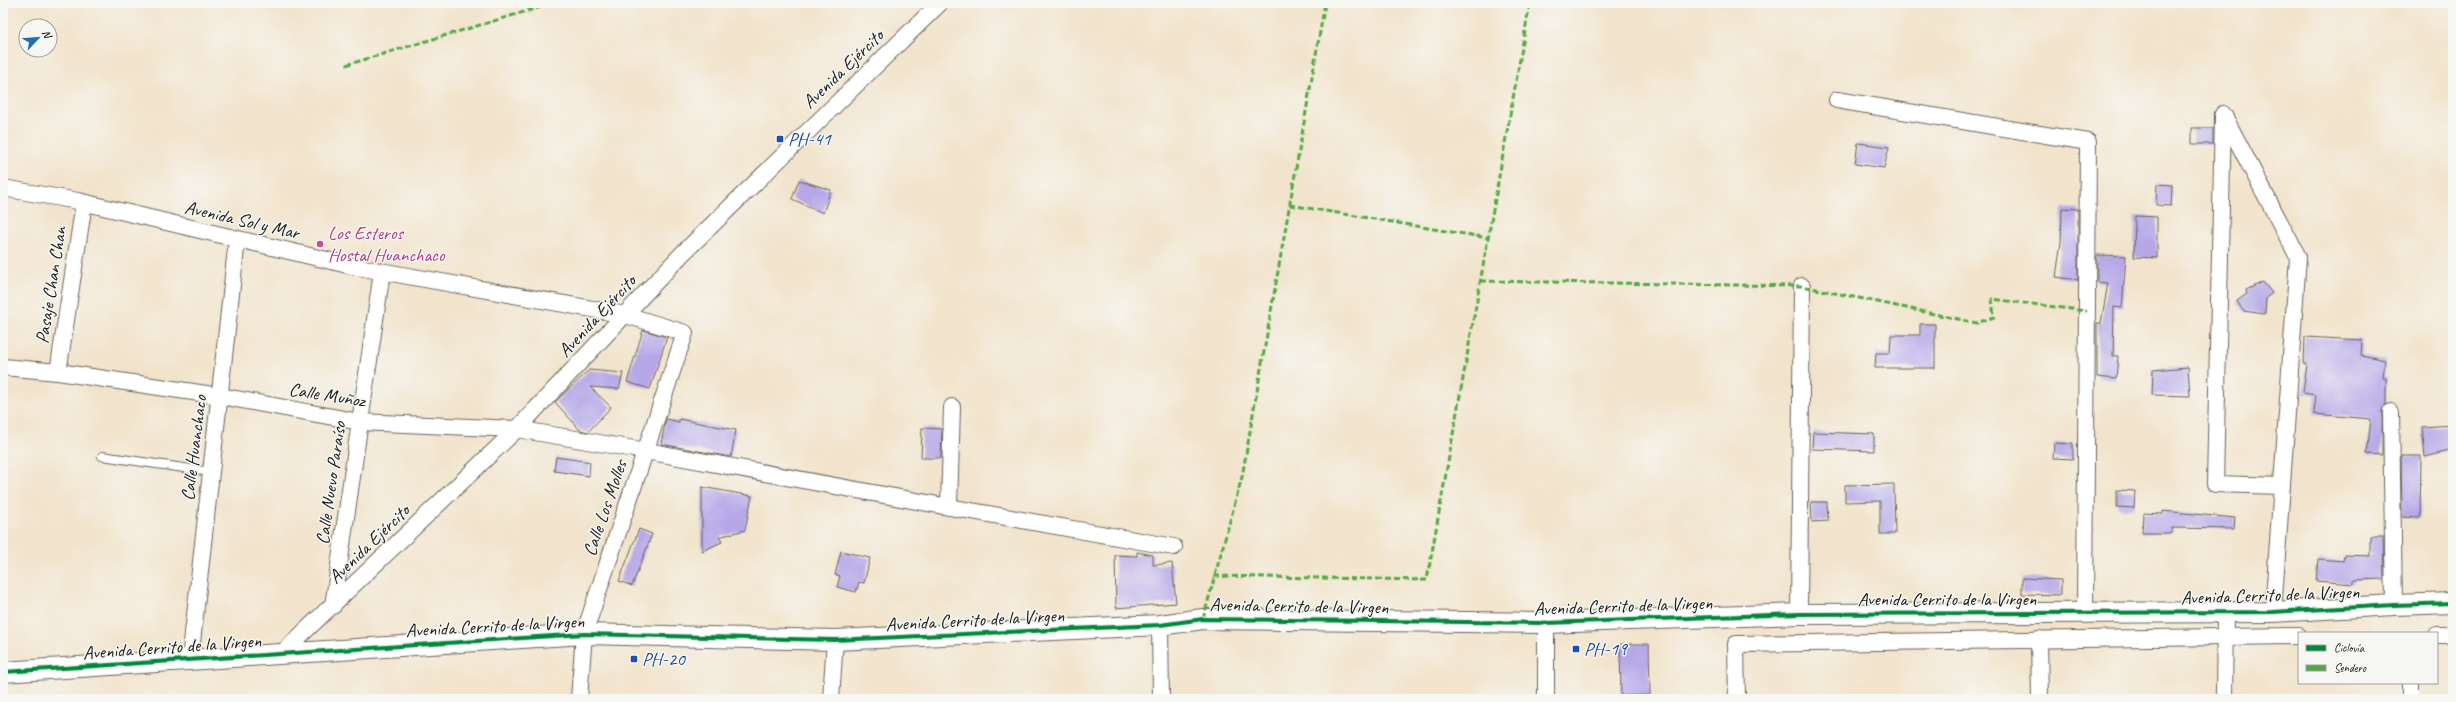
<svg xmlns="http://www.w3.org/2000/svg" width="2456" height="702" viewBox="0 0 2456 702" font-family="Caveat,sans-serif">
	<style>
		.building { fill: #b6a8e8 }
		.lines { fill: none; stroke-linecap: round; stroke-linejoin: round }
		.service-casing { stroke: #67625a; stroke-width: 10 }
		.minor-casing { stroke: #67625a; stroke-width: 18 }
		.tertiary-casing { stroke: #67625a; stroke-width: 22 }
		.service { stroke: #fff; stroke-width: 8 }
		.minor { stroke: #fff; stroke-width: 16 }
		.tertiary { stroke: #fff; stroke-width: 20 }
		.quiet { stroke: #52a943; stroke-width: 3; stroke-dasharray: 6 3; stroke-linecap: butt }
		.cycleway-casing { stroke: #f6f6f2; stroke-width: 6 }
		.cycleway { stroke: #00873e; stroke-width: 4 }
		.transit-dot { fill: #1a4fb4; stroke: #f6f6f2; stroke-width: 1.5 }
		.hotel-dot { fill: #d1479c; stroke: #f6f6f2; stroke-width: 1.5 }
		.labels { text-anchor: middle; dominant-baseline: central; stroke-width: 3; stroke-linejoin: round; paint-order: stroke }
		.street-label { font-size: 19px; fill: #1c1c1c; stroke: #f6f6f2 }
		.transit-label { font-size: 19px; fill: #164399; stroke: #f6f6f2; text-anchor: start }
		.hotel-label { font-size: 19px; fill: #b23c85; stroke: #f6f6f2; text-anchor: start }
	</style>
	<rect width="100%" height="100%" fill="#f6f6f2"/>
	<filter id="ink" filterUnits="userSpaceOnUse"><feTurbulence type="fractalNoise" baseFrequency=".025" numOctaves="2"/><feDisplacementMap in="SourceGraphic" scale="8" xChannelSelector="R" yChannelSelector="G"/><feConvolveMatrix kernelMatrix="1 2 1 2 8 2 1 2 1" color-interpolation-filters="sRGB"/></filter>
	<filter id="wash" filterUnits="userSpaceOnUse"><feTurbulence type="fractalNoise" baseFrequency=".012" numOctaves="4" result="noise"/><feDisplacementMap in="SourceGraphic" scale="16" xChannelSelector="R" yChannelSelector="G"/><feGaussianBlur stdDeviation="0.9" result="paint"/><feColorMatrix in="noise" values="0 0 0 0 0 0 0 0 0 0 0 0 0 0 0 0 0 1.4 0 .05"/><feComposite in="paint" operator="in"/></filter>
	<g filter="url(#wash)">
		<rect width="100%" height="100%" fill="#f2e4cc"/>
		<g id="blocks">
			<g class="building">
				<rect x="2192" y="128" width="21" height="16"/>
				<path d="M1858,143L1889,147L1884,168L1855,164Z"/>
				<path d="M799,180L831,190L823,213L792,199Z"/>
				<path d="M2157,184L2172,185L2171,206L2156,205Z"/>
				<path d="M2062,208L2078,209V280L2056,277L2061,242Z"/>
				<path d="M2135,216L2157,217V258L2134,257Z"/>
				<path d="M2097,255L2126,256L2122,308L2114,307L2113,356H2118L2116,379L2097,377V323H2101L2108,283L2097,282Z"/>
				<path d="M2263,282L2272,293L2266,298L2265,314L2243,311L2237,301L2247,294L2246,290Z"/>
				<path d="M1920,324H1935V368H1875L1876,353H1890L1891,335H1920Z"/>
				<path d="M643,330L667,337L650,389L627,382Z"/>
				<path d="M2305,337L2362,340L2361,355L2385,360L2383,378H2386V404L2382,412V455L2367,454L2371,419L2314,414L2316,395L2303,393L2307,364H2304Z"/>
				<path d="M2188,367L2190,396L2152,395L2153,370Z"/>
				<path d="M589,370L623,373L619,389L590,387L611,407L588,432L580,430L555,402Z"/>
				<path d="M666,419L679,422V419L736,430L731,457L661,444Z"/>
				<path d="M2453,425V450L2425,457L2422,427Z"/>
				<path d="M922,428L942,429L941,458H921Z"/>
				<path d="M1813,432L1874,434V451L1812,449Z"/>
				<path d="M2054,443L2073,444V459L2053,458Z"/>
				<path d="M2401,456H2421L2420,518L2402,517Z"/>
				<path d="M556,457L590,462L589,476L554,471Z"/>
				<path d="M1894,484L1895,534H1880V501L1845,502V485Z"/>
				<path d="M702,487L752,496L745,530L719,537L722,542L702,551Z"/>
				<path d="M2117,490L2135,491L2134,508L2117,507Z"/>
				<path d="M1811,502H1827L1828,521L1812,522Z"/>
				<path d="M2163,511L2235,518L2234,529L2172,528V533H2142L2143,513L2163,514Z"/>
				<path d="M639,529L652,534L632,586L619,581Z"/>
				<path d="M2370,536H2383L2384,579L2354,580V584L2316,581L2318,559L2343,561L2344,555L2370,556Z"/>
				<path d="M841,551L870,558L864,583L859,582L856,592L837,587L840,576L835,575Z"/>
				<path d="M1137,552L1153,555V565L1172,563L1176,603L1116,608L1115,555L1137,556Z"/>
				<path d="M2022,578L2061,580V595L2022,594Z"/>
				<path d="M1620,644H1649L1650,695L1621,696Z"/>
			</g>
		</g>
	</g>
	<g filter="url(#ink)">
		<use href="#blocks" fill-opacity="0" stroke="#67625a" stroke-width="1"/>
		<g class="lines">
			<defs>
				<path id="service" d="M102,456L211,472"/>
				<g id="minor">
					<path d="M1837,100L2088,142L2085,611"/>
					<path d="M2223,114L2298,257L2273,612"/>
					<path d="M2223,116L2215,484L2282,486"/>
					<path d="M3,188L78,201L352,266L626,315L685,333L584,634L579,699"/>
					<path d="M3,367L58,372L220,396L360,422L517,429L646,451L949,507L1174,547"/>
					<path d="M58,372L84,203"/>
					<path d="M2391,412L2394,605"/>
					<path d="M949,507L952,407"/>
					<path d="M333,606L382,272"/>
					<path d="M1799,614L1802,286"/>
					<path d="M1546,623V699"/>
					<path d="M1160,625L1161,699"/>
					<path d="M2437,635H2453"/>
					<path d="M2039,639L2040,699"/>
					<path d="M281,654L517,429L682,254L940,3"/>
					<path d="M190,660L237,240"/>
					<path d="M2410,683V699"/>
					<path d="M831,699L835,640"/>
					<path d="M1737,699L1736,644L2299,636"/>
					<path d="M2224,699L2225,613"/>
				</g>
				<path id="tertiary" d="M3,672L584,634L835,640L1160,625L1203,619L1546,623L1799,614L2273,612L2394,605L2453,603"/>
			</defs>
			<use href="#service" class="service-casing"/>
			<use href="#minor" class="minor-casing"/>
			<use href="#tertiary" class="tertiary-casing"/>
			<use href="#service" class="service"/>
			<use href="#minor" class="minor"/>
			<use href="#tertiary" class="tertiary"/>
			<g class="quiet">
				<path d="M346,65L554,3"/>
				<path d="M1290,205L1488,238"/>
				<path d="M1481,281L1802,286L1977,323L1994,317L1992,299L2087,311"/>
				<path d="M1214,576L1427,580L1530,3"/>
				<path d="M1203,619L1242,477L1325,3"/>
			</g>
			<defs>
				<path id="cycleway" d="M3,672L584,634L835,640L1160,625L1203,619L1546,623L1799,614L2273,612L2394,605L2453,603"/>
			</defs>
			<use href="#cycleway" class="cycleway-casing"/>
			<use href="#cycleway" class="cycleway"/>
		</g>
	</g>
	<g class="transit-dot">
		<rect x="776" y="135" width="8" height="8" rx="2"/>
		<rect x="1572" y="645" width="8" height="8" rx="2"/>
		<rect x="630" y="655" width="8" height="8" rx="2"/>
	</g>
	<circle class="hotel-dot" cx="320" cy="244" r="4"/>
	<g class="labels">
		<g class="street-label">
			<text transform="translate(843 69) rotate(-44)">Avenida Ejército</text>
			<text transform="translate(242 220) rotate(13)">Avenida Sol y Mar</text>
			<text transform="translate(51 285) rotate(-81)">Pasaje Chan Chan</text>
			<text transform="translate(597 316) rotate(-47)">Avenida Ejército</text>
			<text transform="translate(327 395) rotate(9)">Calle Muñoz</text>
			<text transform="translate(194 448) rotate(-83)">Calle Huanchaco</text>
			<text transform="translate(331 483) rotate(-82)">Calle Nuevo Paraíso</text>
			<text transform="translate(605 508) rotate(-71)">Calle Los Molles</text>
			<text transform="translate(369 544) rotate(-44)">Avenida Ejército</text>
			<text transform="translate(2270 595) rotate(-2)">Avenida Cerrito de la Virgen</text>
			<text x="1947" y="599">Avenida Cerrito de la Virgen</text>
			<text transform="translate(1299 606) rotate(1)">Avenida Cerrito de la Virgen</text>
			<text transform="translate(1623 606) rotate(-2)">Avenida Cerrito de la Virgen</text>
			<text transform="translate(975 620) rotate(-3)">Avenida Cerrito de la Virgen</text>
			<text transform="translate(495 626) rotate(-3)">Avenida Cerrito de la Virgen</text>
			<text transform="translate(172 647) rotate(-4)">Avenida Cerrito de la Virgen</text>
		</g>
		<g class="transit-label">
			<text x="788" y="139">PH-41</text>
			<text x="1584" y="649">PH-19</text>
			<text x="642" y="659">PH-20</text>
		</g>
		<g class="hotel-label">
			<text x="328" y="233">Los Esteros<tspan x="328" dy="22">Hostal Huanchaco</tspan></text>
		</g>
	</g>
	<rect width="2456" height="702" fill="none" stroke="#f6f6f2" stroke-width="16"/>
	<rect x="2298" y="632" width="140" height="52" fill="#f6f6f2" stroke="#9f9f9c"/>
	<rect x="2306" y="645" width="20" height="6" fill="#00873e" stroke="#9f9f9c"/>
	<text x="2334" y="652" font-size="12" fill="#1c1c1c">Ciclovía</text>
	<rect x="2306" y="665" width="20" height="6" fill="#52a943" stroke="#9f9f9c"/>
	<text x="2334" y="672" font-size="12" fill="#1c1c1c">Sendero</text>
	<g transform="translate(38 38) rotate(64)"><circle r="19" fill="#f6f6f2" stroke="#9f9f9c"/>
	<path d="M0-3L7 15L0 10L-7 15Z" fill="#1f6fb2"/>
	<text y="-6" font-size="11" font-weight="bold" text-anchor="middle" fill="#1c1c1c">N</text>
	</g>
</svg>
